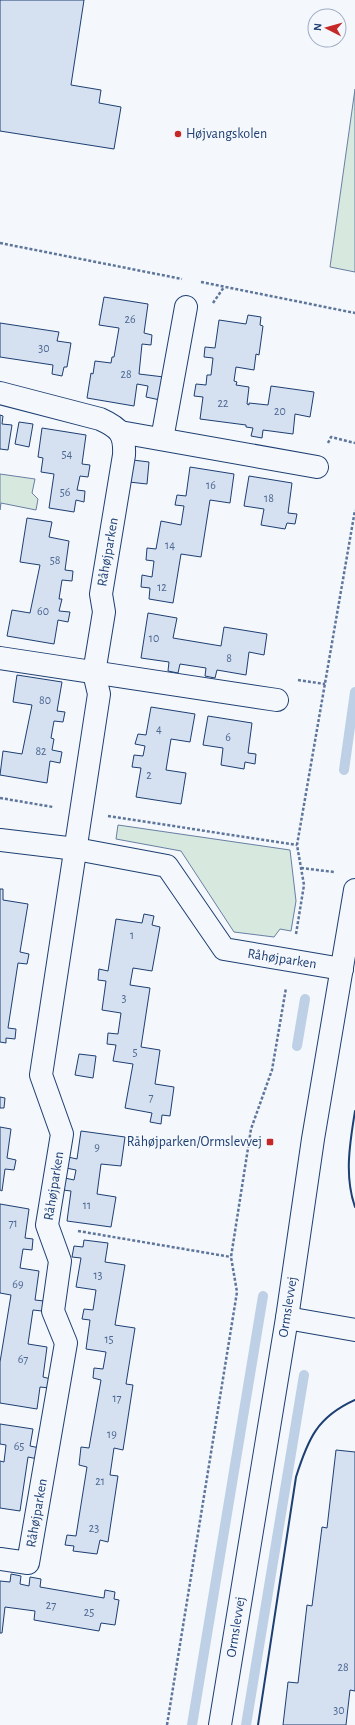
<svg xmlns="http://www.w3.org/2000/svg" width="355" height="1725" viewBox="0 0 355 1725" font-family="'Alegreya Sans',sans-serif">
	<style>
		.green { fill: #d7e8df; stroke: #687fa3 }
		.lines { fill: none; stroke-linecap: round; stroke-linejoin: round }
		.stream { stroke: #bed0e5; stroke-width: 10 }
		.building { fill: #d5e0f0; stroke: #1d3f73 }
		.minor-casing { stroke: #1d3f73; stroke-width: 24 }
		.path { stroke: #5e769c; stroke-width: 2.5; stroke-dasharray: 3 2; stroke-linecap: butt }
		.minor { stroke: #f4f7fb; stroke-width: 22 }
		.wall { stroke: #1d3f73; stroke-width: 2 }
		.poi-dot { fill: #c62828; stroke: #f4f7fb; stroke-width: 1.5 }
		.labels { text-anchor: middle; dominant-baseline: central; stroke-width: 3; stroke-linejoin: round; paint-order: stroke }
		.number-label { font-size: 12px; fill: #4b6792 }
		.poi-label { font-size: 14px; fill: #1d3f73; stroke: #f4f7fb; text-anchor: start }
		.street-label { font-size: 14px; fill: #1d3f73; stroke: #f4f7fb }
	</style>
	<rect width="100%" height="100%" fill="#f4f7fb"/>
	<g class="green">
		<path d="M355,89V272L330,267Z"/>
		<path d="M0,474L35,479L32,493L38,499L36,510L1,503L0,510Z"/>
		<path d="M118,825L290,850L296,901L291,931L280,929L274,937L234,932L181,851L116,839Z"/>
	</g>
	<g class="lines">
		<g class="stream">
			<path d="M344,770L355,692"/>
			<path d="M297,1046L305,999"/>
			<path d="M192,1725L263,1296"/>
			<path d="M246,1725L304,1375"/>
		</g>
	</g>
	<g class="building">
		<path d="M0,0H84L71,85L101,90L99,103L121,107L114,149L0,131Z"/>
		<path d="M104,297L148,304L144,333L152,335L151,345L142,344L139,374L164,377L160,400L146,397L148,386L137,384L134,406L87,398L91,373L93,374L95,361L111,363L112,357H114L119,328L99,325Z"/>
		<path d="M248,315L261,317L260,325L263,326L259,355L256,354L254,370L236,367L234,381L237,382L236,385L249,387L247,404L249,405V403L268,405L271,386L314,392L310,417L295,414L293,434L263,430L262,438L251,436L253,428L246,427V425L200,419L203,397L194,396L196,384L206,385L207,375H211L213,358L204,357L205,347L215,348L219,320L246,324Z"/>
		<path d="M0,323L59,332L57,341L71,343L67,367H64L62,376L52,374L53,365L0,357Z"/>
		<path d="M0,415L3,416L2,424L12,425L8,450L0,449Z"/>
		<path d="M19,422L33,424L29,447L15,444Z"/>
		<path d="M42,428L86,435L82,464L90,465L88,477L80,476L77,490L85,491L84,502L76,500L74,512L49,508L54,474L41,472L43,458L38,457Z"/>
		<path d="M133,460L149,462L147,484L129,482Z"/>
		<path d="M190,467L234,474L230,503L210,500L201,557L181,554L173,603L149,599L150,588L141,587L142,575L152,577L154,561L146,560L147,548L156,549L161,521L181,525L184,506L175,505L177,495L186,496Z"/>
		<path d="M249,476L292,483L288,513L297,514L295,524L287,523L285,529L261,525L264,509L244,506Z"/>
		<path d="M27,518L52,522L49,537L69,541L65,570L73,571L72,581L62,580L59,599H62L59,611L70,612L68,622L58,620L54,644L7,636L12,610L30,613L40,565L20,562Z"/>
		<path d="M148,613L177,618L173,638L221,646L224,627L267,634L264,655L249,652L246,675L217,670L215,678L205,676L206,668L180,664L178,673L168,671L169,662L141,658Z"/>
		<path d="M17,675L62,682L57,711L65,712L63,722L54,721L51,738L54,739L52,750L62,752L60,763L50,761L47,783L0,775L3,751L22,754L32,705L13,702Z"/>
		<path d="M151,707L195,714L190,742L171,739L166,770L186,773L181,804L136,797L141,768L132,767L134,755L143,756L145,746L135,744L138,734L146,735Z"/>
		<path d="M208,716L252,723L248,753L256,754L255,764L245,762L244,769L221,765L223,748L203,745Z"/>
		<path d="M0,889H3V900L28,904L20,952L29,954L27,964L18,963L8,1028L16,1029L15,1039L6,1038V1043L0,1042Z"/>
		<path d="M144,914L154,916L152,925L160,927L152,971L133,968L130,985L150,988L141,1047L160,1050L155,1084L174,1087L170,1116L162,1115L161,1124L150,1122L152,1113L125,1108L133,1064L113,1061L116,1045L107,1044L108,1033L118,1034L121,1013L102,1010L106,981L98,980L99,969L108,971L116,919L142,923Z"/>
		<path d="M79,1054L96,1056L93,1078L75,1075Z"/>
		<path d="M0,1097L5,1098L4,1108H0Z"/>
		<path d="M0,1127L11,1129L7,1158L16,1160L14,1170L5,1169L2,1191L0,1190Z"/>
		<path d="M81,1131L125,1137L121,1166L101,1164L97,1194L116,1197L111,1227L67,1221L71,1191L63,1190L65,1178L74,1180L76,1170L66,1168L68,1157L77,1159Z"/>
		<path d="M0,1204L29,1209L25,1238L33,1239L32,1250L23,1249L20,1268L39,1271L35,1300L44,1301L42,1311L33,1310L28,1344L47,1347L43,1377L51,1379L49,1388L40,1387L37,1409L0,1403V1362L11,1295L0,1293Z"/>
		<path d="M84,1240L108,1243L105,1262L125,1265L115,1325L135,1328L126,1384L133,1385L123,1450L114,1448L110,1475L118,1476L108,1542L100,1540L97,1554L73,1551L74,1546L65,1545L67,1535L76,1536L87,1467L79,1465L81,1447L89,1448L101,1380L93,1378L94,1368L103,1369L106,1352L86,1349L90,1320L82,1319L84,1309L93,1310L96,1290L76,1287L81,1258L72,1257L74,1246L83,1247Z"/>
		<path d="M0,1424L33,1429L30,1446L40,1448L38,1459L28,1457L20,1511L0,1508V1461L4,1462L6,1445L0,1444Z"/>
		<path d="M336,1450L355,1452V1691L350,1690L346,1725H283L288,1682L298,1683L307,1605L312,1606L322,1527L327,1528Z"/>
		<path d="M11,1574L21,1576L20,1584L29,1586L30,1577L41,1579L40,1587L104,1598L105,1590L115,1592L114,1599L119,1600L115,1625L101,1623L99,1631L34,1620L35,1611L5,1607L2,1633H0V1581L10,1582Z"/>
	</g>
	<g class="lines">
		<defs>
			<g id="minor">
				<path d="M0,393L100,419C120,428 125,434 124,455L101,594L104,612L94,673L99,694L41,1075L62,1134L47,1225L60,1261L53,1311L66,1343L28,1563L0,1559"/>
				<path d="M120,432L317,467"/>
				<path d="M162,439L186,307"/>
				<path d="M0,658L277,700"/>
				<path d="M0,840L76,849L167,866L224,949L342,969"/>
				<path d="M287,1318L355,1330"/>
				<path d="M220,1725L287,1318L313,1139L355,890"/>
			</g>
		</defs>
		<use href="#minor" class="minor-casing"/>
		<g class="path">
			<path d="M0,243L182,279"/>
			<path d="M201,282L355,313"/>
			<path d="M213,303L224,287"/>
			<path d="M328,443L331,437L355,443"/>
			<path d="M298,680L325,684"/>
			<path d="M0,798L53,807"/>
			<path d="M108,816L297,845"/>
			<path d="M301,868L334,872"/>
			<path d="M296,934L304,885L297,845L355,510"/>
			<path d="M78,1231L231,1257"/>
			<path d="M167,1725L237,1292L231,1257L251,1129L272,1070L286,988"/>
		</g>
		<use href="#minor" class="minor"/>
		<g class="wall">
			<path d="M355,1111C350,1142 344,1176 355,1207"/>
			<path d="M258,1725L296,1477C308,1439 317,1417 355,1400"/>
		</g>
	</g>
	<g class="poi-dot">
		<circle cx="178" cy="134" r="4"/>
		<rect x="266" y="1138" width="8" height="8" rx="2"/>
	</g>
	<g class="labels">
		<g class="number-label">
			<text x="130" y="319">26</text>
			<text x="44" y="348">30</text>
			<text x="126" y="374">28</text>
			<text x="223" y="403">22</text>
			<text x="280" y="411">20</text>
			<text x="67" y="454">54</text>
			<text x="211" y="485">16</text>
			<text x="65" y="492">56</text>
			<text x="269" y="498">18</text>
			<text x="170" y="545">14</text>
			<text x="55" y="560">58</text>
			<text x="162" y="587">12</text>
			<text x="43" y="611">60</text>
			<text x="154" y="638">10</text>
			<text x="229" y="658">8</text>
			<text x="45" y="700">80</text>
			<text x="159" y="729">4</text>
			<text x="228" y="737">6</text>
			<text x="41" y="751">82</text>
			<text x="149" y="775">2</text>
			<text x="132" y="935">1</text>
			<text x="124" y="998">3</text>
			<text x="135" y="1052">5</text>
			<text x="151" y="1097">7</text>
			<text x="97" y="1147">9</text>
			<text x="87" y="1205">11</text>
			<text x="13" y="1223">71</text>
			<text x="98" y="1275">13</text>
			<text x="18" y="1284">69</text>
			<text x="109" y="1339">15</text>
			<text x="23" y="1359">67</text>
			<text x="117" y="1398">17</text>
			<text x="112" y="1434">19</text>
			<text x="19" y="1446">65</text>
			<text x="100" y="1481">21</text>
			<text x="94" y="1528">23</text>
			<text x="51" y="1605">27</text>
			<text x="89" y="1612">25</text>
			<text x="343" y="1667">28</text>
			<text x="339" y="1710">30</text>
		</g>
		<g class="poi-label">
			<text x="186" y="134">Højvangskolen</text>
			<text x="262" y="1142" text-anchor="end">Råhøjparken/Ormslevvej</text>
		</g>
		<g class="street-label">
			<text transform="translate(108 552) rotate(-80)">Råhøjparken</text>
			<text transform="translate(282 959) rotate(9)">Råhøjparken</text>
			<text transform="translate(54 1186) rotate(-81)">Råhøjparken</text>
			<text transform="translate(288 1307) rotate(-81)">Ormslevvej</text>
			<text transform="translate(37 1513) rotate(-80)">Råhøjparken</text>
			<text transform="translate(236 1627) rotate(-81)">Ormslevvej</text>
		</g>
	</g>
	<g transform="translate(327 28) rotate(276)"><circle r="19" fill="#f4f7fb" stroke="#9eadc5"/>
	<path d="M0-3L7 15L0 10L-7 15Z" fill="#c62828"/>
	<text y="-6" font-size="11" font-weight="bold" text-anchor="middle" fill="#1d3f73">N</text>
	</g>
</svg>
